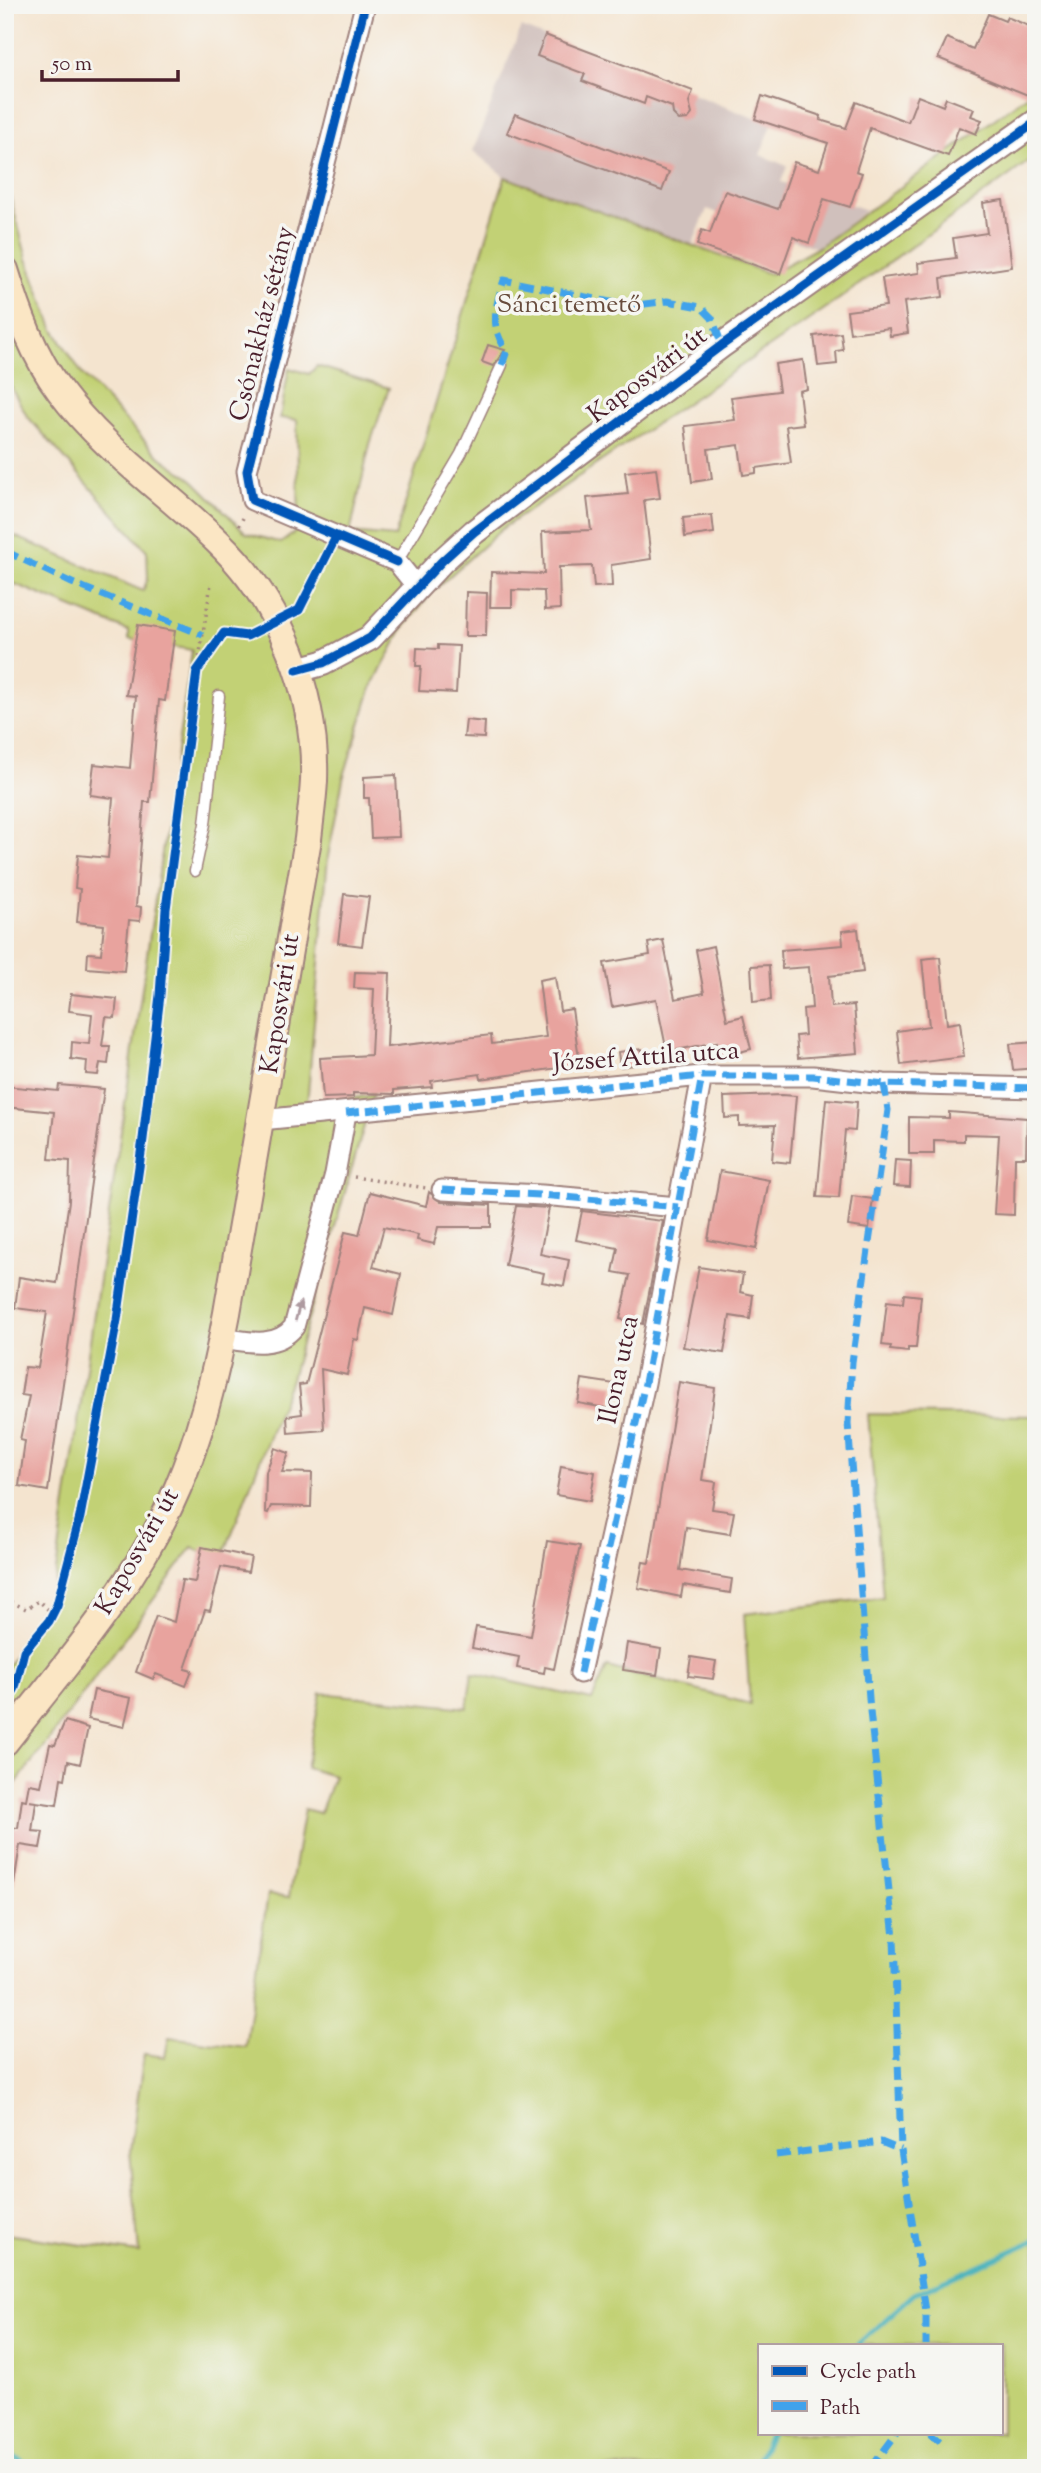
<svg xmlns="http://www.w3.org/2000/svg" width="1041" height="2473" viewBox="0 0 1041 2473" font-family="'Sorts Mill Goudy',serif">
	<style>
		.industrial { fill: #d0c0bc }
		.green { fill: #c2d174; stroke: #867850; stroke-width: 2; fill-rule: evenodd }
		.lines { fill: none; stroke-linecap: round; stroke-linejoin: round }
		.stream { stroke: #3fafb9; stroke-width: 5 }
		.building { fill: #e8a39e }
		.service-casing { stroke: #9f827d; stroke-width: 13 }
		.minor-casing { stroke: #9f827d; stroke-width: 23 }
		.tertiary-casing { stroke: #9f827d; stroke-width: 28 }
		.secondary-casing { stroke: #9f827d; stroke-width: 30 }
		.path { stroke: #9f827d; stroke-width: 3.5; stroke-dasharray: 2 5; stroke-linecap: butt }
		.service { stroke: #fff; stroke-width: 10 }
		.minor { stroke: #fff; stroke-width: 19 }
		.tertiary { stroke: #fff; stroke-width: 24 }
		.secondary { stroke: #fbe6c4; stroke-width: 26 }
		.quiet { stroke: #40a2eb; stroke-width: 7; stroke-dasharray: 14 7; stroke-linecap: butt }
		.cycleway-casing { stroke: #f6f6f2; stroke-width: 13 }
		.cycleway { stroke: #0057b8; stroke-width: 9 }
		.oneway { fill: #ae9aa0 }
		.labels { text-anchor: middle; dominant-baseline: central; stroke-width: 7; stroke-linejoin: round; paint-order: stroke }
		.park-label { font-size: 26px; fill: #684c3d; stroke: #f6f6f2 }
		.street-label { font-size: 26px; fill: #4a1f2b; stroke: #f6f6f2 }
	</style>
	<rect width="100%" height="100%" fill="#f6f6f2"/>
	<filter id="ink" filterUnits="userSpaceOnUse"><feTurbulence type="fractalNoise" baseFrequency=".0143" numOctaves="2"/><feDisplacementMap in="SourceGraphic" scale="14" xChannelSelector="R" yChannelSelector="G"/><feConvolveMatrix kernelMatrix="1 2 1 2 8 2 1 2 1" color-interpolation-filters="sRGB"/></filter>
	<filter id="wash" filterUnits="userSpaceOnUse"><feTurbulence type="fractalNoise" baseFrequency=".00686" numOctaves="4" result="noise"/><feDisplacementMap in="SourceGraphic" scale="28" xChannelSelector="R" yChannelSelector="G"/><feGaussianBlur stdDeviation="1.57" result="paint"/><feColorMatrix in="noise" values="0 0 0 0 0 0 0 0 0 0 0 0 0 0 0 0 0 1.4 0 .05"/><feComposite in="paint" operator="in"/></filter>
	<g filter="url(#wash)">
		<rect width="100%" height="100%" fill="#f4e4cf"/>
		<path class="industrial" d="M521,27L772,125L760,155L787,166L781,182L866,210L817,248L707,209L692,246L505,177L473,151Z"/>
		<g class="green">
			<path d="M1036,89V156L835,302L503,528L432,592L402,630L371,689L343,779L328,856L307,1105L373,1095L290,1382L222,1559L192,1548L5,1798V1669L51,1605L192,650L129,639V631L5,580V532L143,591L148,578L147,551L27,416L5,376V178L27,259L53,328L82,374L160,457L193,480L246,533L281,543L299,529L297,420L280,418L289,368L309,374L317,366L389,388L370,444L350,533L395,537L505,177L770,274L817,248Z"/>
			<path d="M868,1414L1036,1416V2468H5V2234L139,2253L130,2151L144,2054L165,2057L169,2037L245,2047L268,1894L289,1897L304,1809L320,1813L334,1776L306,1768L321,1693L467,1708L472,1673L592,1700L607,1667L750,1704L744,1614L883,1597ZM759,2345H1001V2433H759Z"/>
		</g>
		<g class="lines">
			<g class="stream">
				<path d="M857,2345L914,2294L1036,2240"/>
				<path d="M5,2453L36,2468"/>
				<path d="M754,2468L771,2433"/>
			</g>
		</g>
		<g id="blocks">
			<g class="building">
				<path d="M988,14L1005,21L1007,17L1036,29V81L1030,96L938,58L947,38L973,49Z"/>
				<path d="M545,35L693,91L689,102L692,114L688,119L679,120L673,114L672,107L646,97L644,104L582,81L585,74L537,56Z"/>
				<path d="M762,96L821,116L820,120L846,128L856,102L908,122L918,96L943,106L946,98L974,109L971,116L982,120L976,134L959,127L948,156L870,128L856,171L862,173L850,207L824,199L809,243L793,237L780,274L697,245L702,230L710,233L725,191L778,209L794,162L819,170L828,143L755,119Z"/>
				<path d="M515,114L669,172L662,191L507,133Z"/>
				<path d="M1003,200L1012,267L941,278L943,297L904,302L908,333L890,336L889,328L850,333L847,311L886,306L882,278L919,273L918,263L956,258L953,238L987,233L983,203Z"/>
				<path d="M841,333L843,350L836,351L837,364L818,366L814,336Z"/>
				<path d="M488,345L505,350L493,366L482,362Z"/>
				<path d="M803,360L807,389L799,391L803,424L786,426L791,463L756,468V473L743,475L739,445L708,449L712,479L692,482L685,426L735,420L731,397L779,391L775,364Z"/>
				<path d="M656,468L660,498L644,500L651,559L611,565L612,586L594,587L592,566L559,567L560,609L545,610L544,591L512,590V607H490L491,572L544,574L542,532L591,530L587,498L628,494L625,472Z"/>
				<path d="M712,515L714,533L685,537L683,518Z"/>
				<path d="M466,592L487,593L486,636H465Z"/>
				<path d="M138,625L175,631L165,701L159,700L150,802H144L136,906L141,907L140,921L129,920L124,971L87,968L88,953L101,954L104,925L77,922L80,889L75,888L78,855L108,858L113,798L90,795L94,764L130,768L136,696L126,695Z"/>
				<path d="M438,645L459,646L456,693L419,691L421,666H416L417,648L438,649Z"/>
				<path d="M466,720L485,722L484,738L464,737Z"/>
				<path d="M396,775L399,837L371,838L369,798H364V777Z"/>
				<path d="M344,894L369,897L362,946L338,943Z"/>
				<path d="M858,929L863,972L829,976L831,1007L854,1005L858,1053L798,1058L796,1036L805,1035L803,1009L812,1008L809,967L782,969L781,950L843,945L842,931Z"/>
				<path d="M663,940L675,999L704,993L696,950L713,946L727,1020L743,1016L751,1049L721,1057L717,1042L667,1052L656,999L612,1007L604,963L650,955L648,943Z"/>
				<path d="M940,957L947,1024L960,1022L964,1057L901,1065L897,1031L929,1026L922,959Z"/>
				<path d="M769,965L771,1000L753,1002L751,966Z"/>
				<path d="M355,972L390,973L387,1047L491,1035L492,1044L546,1037L539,980L555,977L560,1011L572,1009L580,1065L481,1079L480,1074L431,1081L432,1087L394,1090V1094L353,1093V1097L323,1098L320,1058L371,1055L374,989L354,988Z"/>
				<path d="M71,994L117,999L115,1018L106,1017L102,1046H110L108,1064L100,1063L98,1075L86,1074L87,1061L71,1059L72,1042L89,1044L92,1014L69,1011Z"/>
				<path d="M1036,1042V1068L1013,1070L1010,1044Z"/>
				<path d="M642,1049L643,1064L620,1067L618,1052Z"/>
				<path d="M59,1085L104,1089L48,1491L19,1486L25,1441L20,1440L29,1396L21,1395L25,1367L38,1368L47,1312L15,1308L19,1277L57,1283L69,1201L70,1161L49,1159L54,1112L5,1107V1086L58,1091Z"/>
				<path d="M782,1095L796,1096L790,1163L772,1161L775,1125L739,1126V1117L725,1118L724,1097Z"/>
				<path d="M826,1099L857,1102L855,1131L845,1130L839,1198L817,1197Z"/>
				<path d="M949,1112L1027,1118L1026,1157H1015L1014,1215L994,1214L999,1135L964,1134V1141L934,1140V1154H909V1117L949,1118Z"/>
				<path d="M895,1160L911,1161L910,1187L893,1186Z"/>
				<path d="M720,1171L769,1180L756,1249L708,1240Z"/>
				<path d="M370,1192L426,1206L429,1192L441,1202L491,1205V1227H438L434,1244L417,1240L418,1235L384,1227L373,1267L401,1274L393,1315L365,1308L358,1340L354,1339L347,1375L321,1369L324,1430L288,1433L287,1416L302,1414L299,1385L306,1384L345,1232L359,1235Z"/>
				<path d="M852,1196L873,1199L869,1229L848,1226Z"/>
				<path d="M516,1206L549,1208L540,1254L569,1260L564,1286L542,1282L544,1273L505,1265Z"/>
				<path d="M582,1211L663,1221L643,1324L620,1319L630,1275L613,1272L618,1248L576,1240Z"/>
				<path d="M699,1267L743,1274L740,1292L753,1295L750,1319L730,1316L724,1353L683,1347Z"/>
				<path d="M904,1294L921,1296L916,1348H908V1352L890,1350L891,1346L882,1345L887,1301L903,1303Z"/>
				<path d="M582,1379L615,1384L611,1409L578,1403Z"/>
				<path d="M679,1382L715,1388L702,1480L716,1482L712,1509L734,1512L730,1534L686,1527L680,1570L732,1579L730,1593L683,1585L681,1597L638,1588L643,1562L649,1563Z"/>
				<path d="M275,1448L289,1453L282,1472L312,1473L311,1507L271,1506L268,1513L265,1512L266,1472Z"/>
				<path d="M561,1466L595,1472L590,1501L556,1495Z"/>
				<path d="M547,1541L580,1546L554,1669L545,1667L544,1673L517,1668L519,1657L472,1648L476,1627L531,1636Z"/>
				<path d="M202,1547L251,1557L248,1572L221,1567L210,1611L205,1610L185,1669L192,1671L186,1686L156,1674L153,1679L136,1672L156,1616L174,1622L182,1580L195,1582Z"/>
				<path d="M627,1643L661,1649L657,1675L623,1670Z"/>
				<path d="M691,1657L716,1661L713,1679L688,1676Z"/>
				<path d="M94,1690L131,1698L124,1727L88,1719Z"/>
				<path d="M65,1721L88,1728L80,1764L68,1761L65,1779L61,1778L57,1805L29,1801L36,1802L32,1831L43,1832L40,1848L20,1845L14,1884H5V1827L18,1828L22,1799L26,1800L29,1784L41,1786L50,1744L55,1745Z"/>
			</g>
		</g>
	</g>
	<g filter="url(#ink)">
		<use href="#blocks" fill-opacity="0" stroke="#9f827d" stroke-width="2"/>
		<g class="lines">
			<defs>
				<g id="service">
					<path d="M397,562L461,454L502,365"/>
					<path d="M195,871L205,824L219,696"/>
				</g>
				<g id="minor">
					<path d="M365,5L247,471L252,500L397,562L417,587"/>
					<path d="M261,1120L702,1076H813L884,1084L1036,1088"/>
					<path d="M442,1190L542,1195L678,1207"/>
					<path d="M223,1338C248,1342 276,1349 294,1327L335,1174L346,1113"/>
					<path d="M580,1673L645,1383L702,1076"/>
				</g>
				<path id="tertiary" d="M297,670L323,663L370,638L442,561L474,532L722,345L1036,122"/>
				<path id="secondary" d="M5,270C18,312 33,355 60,391C103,449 165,491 217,541C280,601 317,694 314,781C313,800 310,820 308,839L227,1313C216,1373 202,1431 178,1487C138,1582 68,1662 5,1742"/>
			</defs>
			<use href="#service" class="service-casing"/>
			<use href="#minor" class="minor-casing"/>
			<use href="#tertiary" class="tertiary-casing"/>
			<use href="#secondary" class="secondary-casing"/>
			<g class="path">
				<path d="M239,526L245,514"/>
				<path d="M197,671L211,584"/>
				<path d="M354,1177L426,1188"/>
				<path d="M5,1599L26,1609L39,1601L53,1614"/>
				<path d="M5,1681L21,1663"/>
			</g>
			<use href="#service" class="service"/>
			<use href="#minor" class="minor"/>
			<use href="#tertiary" class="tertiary"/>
			<use href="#secondary" class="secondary"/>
			<g class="quiet">
				<path d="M502,365L507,351C489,326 495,308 504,280L630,306L667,301L701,307L712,318L722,345"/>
				<path d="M5,551L72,583L203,635"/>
				<path d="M884,1084L888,1110L852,1362L848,1423L870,1711L894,1938L901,2150L926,2311V2345"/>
				<path d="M346,1113L702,1076H813L884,1084L1036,1088"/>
				<path d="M442,1190L542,1195L678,1207"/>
				<path d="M580,1673L645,1383L702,1076"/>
				<path d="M776,2155L881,2142L901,2150"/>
				<path d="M930,2433L940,2441"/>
				<path d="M871,2468L897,2433"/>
			</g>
			<defs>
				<g id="cycleway">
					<path d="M365,5L247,471L252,500L397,562"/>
					<path d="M297,670L323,663L370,638L442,561L474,532L722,345L1036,122"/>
					<path d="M5,1706L15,1688L24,1651L49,1621L57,1605L80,1517L117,1320L143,1139L160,995L166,909L197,671L224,633L247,636L299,610L336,537"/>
				</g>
			</defs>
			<use href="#cycleway" class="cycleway-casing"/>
			<use href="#cycleway" class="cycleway"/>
		</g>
		<defs><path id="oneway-solid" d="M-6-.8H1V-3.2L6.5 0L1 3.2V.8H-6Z" transform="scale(1.75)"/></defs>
		<use class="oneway" href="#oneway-solid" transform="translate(298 1311) rotate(-75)"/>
	</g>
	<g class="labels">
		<g class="park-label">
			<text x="569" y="305">Sánci temető</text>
		</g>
		<g class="street-label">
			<text transform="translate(263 324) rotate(-76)">Csónakház sétány</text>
			<text transform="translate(648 376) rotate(-37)">Kaposvári út</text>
			<text transform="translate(281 1004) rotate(-81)">Kaposvári út</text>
			<text transform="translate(646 1058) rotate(-4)">József Attila utca</text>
			<text transform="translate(620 1370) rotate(-78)">Ilona utca</text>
			<text transform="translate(138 1552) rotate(-60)">Kaposvári út</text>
		</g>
	</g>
	<rect width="1041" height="2473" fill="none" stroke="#f6f6f2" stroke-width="28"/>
	<rect x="758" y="2344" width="245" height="91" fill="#f6f6f2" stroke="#b1a0a2" stroke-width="2"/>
	<rect x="772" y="2366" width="35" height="10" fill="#0057b8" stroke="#b1a0a2" stroke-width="2"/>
	<text x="820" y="2378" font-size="21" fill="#4a1f2b">Cycle path</text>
	<rect x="772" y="2401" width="35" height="10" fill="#40a2eb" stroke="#b1a0a2" stroke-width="2"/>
	<text x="820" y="2414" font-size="21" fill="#4a1f2b">Path</text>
	<path d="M42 70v10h136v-10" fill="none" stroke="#4a1f2b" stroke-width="3.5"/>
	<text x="52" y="70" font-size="21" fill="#4a1f2b" stroke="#f6f6f2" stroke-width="5" paint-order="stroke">50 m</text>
</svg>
